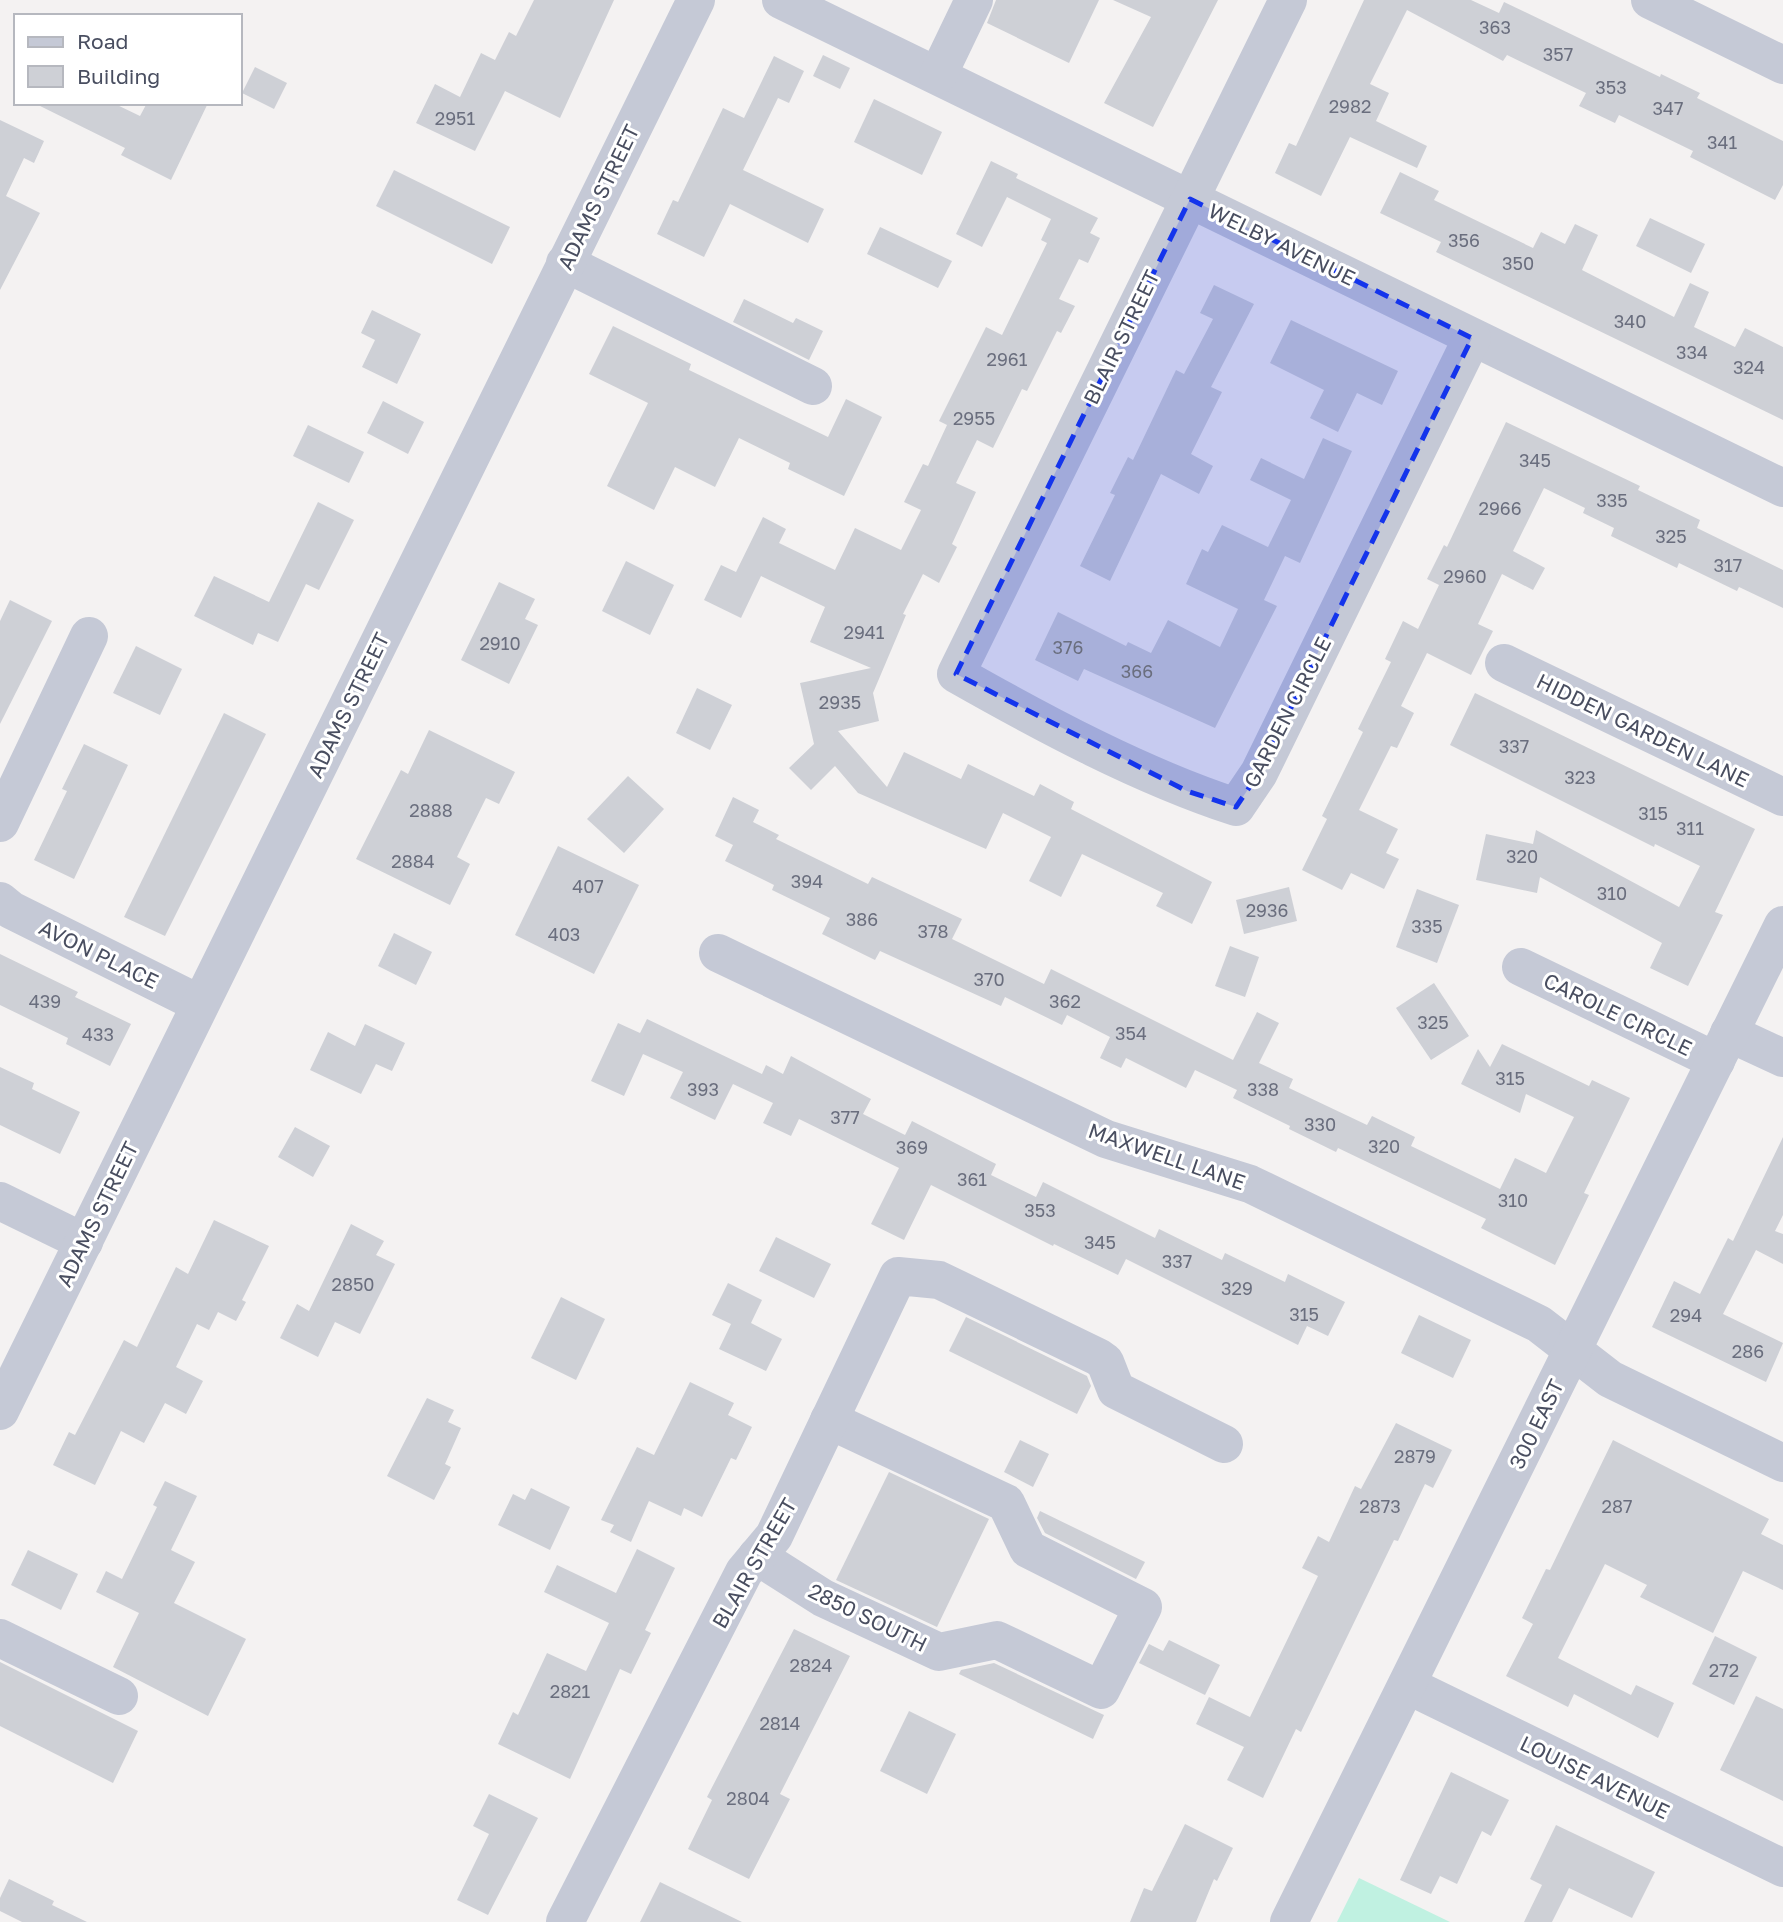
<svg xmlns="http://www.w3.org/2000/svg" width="1783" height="1922" viewBox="0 0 1783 1922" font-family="'Golos Text',sans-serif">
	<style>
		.green { fill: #c0f1e1 }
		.building { fill: #ced0d6 }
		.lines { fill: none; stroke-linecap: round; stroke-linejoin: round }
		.minor { stroke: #c5c9d6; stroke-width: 38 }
		.marked { fill: #1434ec; fill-opacity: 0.2; stroke: #1434ec; stroke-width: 5; stroke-dasharray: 14 9; stroke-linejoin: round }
		.labels { text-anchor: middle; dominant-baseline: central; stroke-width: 6; stroke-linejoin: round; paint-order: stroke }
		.number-label { font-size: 18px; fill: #6a6e7e }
		.street-label { font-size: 21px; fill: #494e60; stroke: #fff }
	</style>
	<rect width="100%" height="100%" fill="#f4f2f2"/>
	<path class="green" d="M1359,1878L1450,1922H1337Z"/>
	<g class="building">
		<path d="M534,0H614L560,118L505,91L475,151L416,123L435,84L460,97L481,53L495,60L509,32L516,36Z"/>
		<path d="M996,0H1099L1069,63L987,23Z"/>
		<path d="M1113,0H1218L1153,127L1104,103L1151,17Z"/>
		<path d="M1364,0H1471L1499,13L1504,2L1660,77L1661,74L1700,93L1697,98L1783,141V185L1775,200L1690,157L1693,151L1619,115L1615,123L1579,106L1586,93L1507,55L1503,61L1407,10L1370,84L1389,93L1376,121L1427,146L1417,168L1350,137L1321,196L1275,173L1289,143L1296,146Z"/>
		<path d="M823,55L850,68L840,89L813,76Z"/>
		<path d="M774,56L804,71L789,103L778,98L743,170L824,209L808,243L730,204L704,257L657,234L673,200L678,202L723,108L744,118Z"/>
		<path d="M255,67L287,83L274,109L242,93Z"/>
		<path d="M874,99L942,132L922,175L854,142Z"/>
		<path d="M34,103H113L140,116L147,103H208L171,180L121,155L125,148Z"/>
		<path d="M0,120L44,141L34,163L24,158L6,196L40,213L0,290Z"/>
		<path d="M991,161L1018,174L1016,178L1098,218L1090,233L1100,238L1088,263L1079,259L1059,299L1075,306L1061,333L1057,331L1027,391L1022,389L993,448L977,440L956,483L976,492L952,544L957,547L939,583L923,574L903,614L906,615L873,693L879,721L838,731L887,787L904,752L961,779L968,764L1034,796L1040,784L1074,802L1071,809L1212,882L1192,924L1156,906L1163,893L1082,854L1061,897L1029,881L1051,837L1003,813L986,849L858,793L835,766L811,790L789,768L814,744L800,683L871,668L810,642L825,607L761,576L741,618L704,600L721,565L736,572L763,517L786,529L779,543L835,570L855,528L901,550L921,510L904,502L923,464L928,466L947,425L939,421L986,327L1002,335L1047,243L1041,240L1051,219L1007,197L982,247L956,234Z"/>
		<path d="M394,170L510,227L492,264L376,206Z"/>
		<path d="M1400,172L1439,191L1434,200L1533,248L1541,232L1565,244L1575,224L1598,235L1582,270L1674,317L1690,283L1709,292L1694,327L1735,347L1745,328L1783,347V420L1436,252L1441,242L1380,213Z"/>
		<path d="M1650,218L1705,244L1691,273L1636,246Z"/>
		<path d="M880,227L952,261L938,288L867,254Z"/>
		<path d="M1214,285L1254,304L1211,387L1222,392L1191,454L1213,466L1199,494L1161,474L1110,581L1080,566L1115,495L1110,493L1128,457L1133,460L1176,370L1184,374L1213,319L1200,313Z"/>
		<path d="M744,299L793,323L796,318L823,331L809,360L733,322Z"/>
		<path d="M372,310L421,334L397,384L362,367L375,340L361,333Z"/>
		<path d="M1291,320L1398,371L1382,405L1357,393L1338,432L1310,418L1324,390L1270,363Z"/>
		<path d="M613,326L691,364L689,370L828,437L846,399L882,417L844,496L788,469L790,463L739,438L715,487L675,467L654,510L607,486L648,403L589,374Z"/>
		<path d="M383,401L424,422L408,454L367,433Z"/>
		<path d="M1506,422L1640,486L1638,490L1700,520L1697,528L1783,570V608L1739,587L1737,591L1679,563L1677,568L1611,536L1614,528L1583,513L1585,508L1544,488L1513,551L1545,568L1533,590L1502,574L1478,624L1493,631L1471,675L1427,653L1401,706L1414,713L1397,748L1391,746L1359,810L1398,829L1386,853L1399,859L1384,889L1351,873L1342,890L1302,870L1327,819L1322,816L1363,732L1358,729L1391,662L1385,659L1403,621L1418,629L1439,585L1427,579L1444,545L1447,547Z"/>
		<path d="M308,425L364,452L349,483L293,456Z"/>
		<path d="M1323,438L1352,451L1300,563L1285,556L1264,600L1277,606L1215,728L1084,669L1078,681L1035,660L1058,612L1126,646L1128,642L1151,653L1168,620L1220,647L1238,609L1186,584L1202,549L1208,552L1222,525L1268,547L1291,500L1250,480L1261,458L1304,479Z"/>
		<path d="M318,502L354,520L319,590L306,584L278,642L258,633L253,645L194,616L214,576L269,602Z"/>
		<path d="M626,561L674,585L650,635L602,611Z"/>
		<path d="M499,582L535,599L525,619L538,625L509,684L461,660Z"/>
		<path d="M10,600L52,621L0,724V621Z"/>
		<path d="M136,646L182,669L160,715L113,693Z"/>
		<path d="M697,688L732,705L710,750L676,733Z"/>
		<path d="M1475,693L1755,829L1715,912L1723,915L1688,986L1650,968L1662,943L1540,877L1537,893L1476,880L1486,834L1533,844L1536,830L1679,907L1700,866L1655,844L1654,847L1450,745Z"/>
		<path d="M224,713L266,734L165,936L124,917Z"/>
		<path d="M429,730L515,772L499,804L486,798L457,857L470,864L450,905L356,859L401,770L408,774Z"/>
		<path d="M84,744L128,765L74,879L34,860L67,791L62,789Z"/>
		<path d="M628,776L664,809L624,853L587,819Z"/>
		<path d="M733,797L759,810L753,822L779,835L776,839L868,884L872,877L962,919L952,939L1044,984L1051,969L1233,1060L1257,1012L1279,1023L1259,1063L1293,1079L1289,1088L1367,1125L1372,1116L1415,1137L1411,1146L1500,1189L1515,1158L1546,1173L1574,1117L1526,1094L1520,1113L1461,1084L1478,1049L1490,1067L1502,1044L1589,1086L1592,1080L1630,1098L1584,1193L1589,1195L1555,1265L1481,1228L1486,1219L1338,1148L1336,1152L1289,1129L1290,1126L1233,1098L1237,1090L1195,1070L1186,1088L1126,1058L1121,1068L1100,1058L1110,1037L1067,1015L1062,1025L1005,997L1001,1006L880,951L875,960L822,934L830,918L772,890L774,885L725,861L733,845L715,836Z"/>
		<path d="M558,846L639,885L594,974L515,935Z"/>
		<path d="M1289,887L1297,921L1244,934L1236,900Z"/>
		<path d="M1417,889L1459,905L1437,963L1396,947Z"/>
		<path d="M394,933L432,952L416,985L378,966Z"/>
		<path d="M1230,946L1259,957L1245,997L1215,986Z"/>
		<path d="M0,954L78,992L75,997L131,1024L110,1066L66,1044L68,1038L0,1005Z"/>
		<path d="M1434,983L1469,1036L1431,1060L1396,1008Z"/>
		<path d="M647,1019L762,1074L766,1065L783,1074L791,1056L871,1099L863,1114L905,1135L912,1121L996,1164L991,1175L1036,1197L1043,1182L1155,1238L1159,1229L1222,1260L1225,1253L1285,1282L1288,1274L1345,1302L1328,1336L1307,1326L1298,1345L1126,1259L1118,1275L1054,1244L1053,1246L931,1185L904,1240L871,1224L899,1168L799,1119L791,1136L763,1123L773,1103L733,1084L715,1120L670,1098L683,1072L643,1054L624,1096L591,1081L618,1023L640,1033Z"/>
		<path d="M365,1024L405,1043L392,1071L376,1064L361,1094L310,1070L328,1032L355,1046Z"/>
		<path d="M0,1067L34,1083L32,1089L80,1112L60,1154L0,1125Z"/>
		<path d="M295,1127L330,1146L313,1177L278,1157Z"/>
		<path d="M1783,1137V1215L1775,1231L1783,1234V1264L1756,1250L1723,1314L1783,1343L1766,1382L1652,1327L1674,1281L1700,1294L1728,1238L1733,1241Z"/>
		<path d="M214,1220L269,1246L242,1300L246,1302L236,1321L218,1312L209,1330L197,1324L176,1367L203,1381L186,1414L165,1403L144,1443L121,1431L95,1485L53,1465L69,1432L75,1435L124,1340L137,1347L176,1267L188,1274Z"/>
		<path d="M351,1224L384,1241L376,1255L395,1264L360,1334L335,1322L318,1357L280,1338L297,1304L309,1311Z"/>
		<path d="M776,1237L831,1264L814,1298L759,1271Z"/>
		<path d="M728,1283L762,1300L751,1323L782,1339L766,1371L719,1349L731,1324L712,1315Z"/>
		<path d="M561,1297L605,1319L576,1380L531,1358Z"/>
		<path d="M1419,1315L1471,1340L1453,1378L1401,1353Z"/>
		<path d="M966,1317L1087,1376L1091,1386L1077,1414L949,1351Z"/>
		<path d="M690,1382L734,1403L728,1415L752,1427L736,1460L731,1458L702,1517L684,1508L681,1516L649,1501L631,1542L610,1532L614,1525L601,1520L637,1447L654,1455Z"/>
		<path d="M427,1398L454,1410L448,1422L461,1428L445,1464L451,1467L434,1500L387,1476Z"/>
		<path d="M1396,1423L1452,1450L1433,1488L1425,1484L1398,1541L1394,1540L1301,1732L1296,1729L1263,1798L1227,1780L1244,1747L1196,1724L1209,1697L1250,1717L1318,1576L1302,1568L1318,1536L1329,1542L1355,1486L1361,1489Z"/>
		<path d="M1020,1440L1049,1454L1033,1487L1004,1472Z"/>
		<path d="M1613,1440L1769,1519L1761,1534L1783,1545V1590L1743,1571L1713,1633L1640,1597L1647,1585L1605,1564L1558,1658L1631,1695L1636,1685L1674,1703L1658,1738L1574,1694L1568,1707L1506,1676L1533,1624L1522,1618L1546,1569L1550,1570Z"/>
		<path d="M889,1472L989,1519L937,1627L836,1580Z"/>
		<path d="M165,1481L197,1496L171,1550L195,1562L174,1603L246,1639L208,1716L113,1667L139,1613L96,1592L106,1571L122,1579L157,1507L153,1505Z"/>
		<path d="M531,1488L570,1507L550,1550L498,1525L513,1494L525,1500Z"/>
		<path d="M1040,1511L1145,1562L1136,1579L1045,1533L1037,1518Z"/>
		<path d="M637,1549L675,1568L645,1630L651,1633L631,1674L620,1669L570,1779L498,1744L513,1712L518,1715L547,1653L586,1671L609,1623L544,1592L557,1565L616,1593Z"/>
		<path d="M28,1550L78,1574L61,1610L11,1585Z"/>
		<path d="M794,1629L850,1656L780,1794L790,1799L749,1879L688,1849L712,1800L707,1797Z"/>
		<path d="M1715,1636L1757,1657L1734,1705L1692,1684Z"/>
		<path d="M1169,1640L1220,1665L1205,1695L1139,1663L1149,1644L1163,1651Z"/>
		<path d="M0,1662L138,1731L113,1783L0,1726Z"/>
		<path d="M994,1663L1104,1715L1093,1739L959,1674L961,1670Z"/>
		<path d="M1756,1696L1783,1709V1801L1720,1770Z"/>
		<path d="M909,1711L956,1734L927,1794L880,1771Z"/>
		<path d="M1451,1772L1509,1800L1491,1836L1482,1831L1457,1884L1440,1876L1431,1894L1400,1880Z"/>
		<path d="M489,1794L538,1818L488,1915L457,1900L489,1834L473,1826Z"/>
		<path d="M1185,1824L1233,1848L1217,1881L1214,1879L1196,1922H1130L1144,1888L1152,1891Z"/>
		<path d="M1556,1825L1655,1872L1632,1918L1569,1888L1552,1922H1524L1542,1885L1530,1879Z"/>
		<path d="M9,1879L54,1901L52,1905L87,1922H22L0,1911V1898Z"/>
		<path d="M660,1882L742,1922H640Z"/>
	</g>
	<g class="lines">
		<g class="minor">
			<path d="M781,0L1783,488"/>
			<path d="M1288,0L956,674C1044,724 1141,776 1236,807L1259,773L1472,338"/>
			<path d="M1650,0L1783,65"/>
			<path d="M938,75L974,0"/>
			<path d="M565,263L813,386"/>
			<path d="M1504,663L1783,797"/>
			<path d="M0,823L89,636"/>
			<path d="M0,901L11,910L200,1004"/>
			<path d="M718,953L1106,1139L1250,1184L1539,1324L1610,1379L1783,1463"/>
			<path d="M1521,967L1716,1061"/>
			<path d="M1729,1033L1783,1058"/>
			<path d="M0,1201L84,1242"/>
			<path d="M0,1411L696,0"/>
			<path d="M757,1556L823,1598L939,1652L997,1640L1101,1690L1143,1607L1028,1549L1006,1503L829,1420"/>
			<path d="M0,1638L119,1696"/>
			<path d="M1407,1685L1783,1868"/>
			<path d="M565,1922L744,1572L774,1536L898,1276L939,1280L1098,1357L1105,1362L1116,1390L1224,1444"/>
			<path d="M1289,1922L1783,925"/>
		</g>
	</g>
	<path class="marked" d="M1190,199L1472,338L1259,773L1236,807L1187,791L956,674Z"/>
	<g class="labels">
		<g class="number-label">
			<text x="1495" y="27">363</text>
			<text x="1558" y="54">357</text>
			<text x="1611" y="87">353</text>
			<text x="1350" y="106">2982</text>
			<text x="1668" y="108">347</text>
			<text x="455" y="118">2951</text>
			<text x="1722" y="142">341</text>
			<text x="1464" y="240">356</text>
			<text x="1518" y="263">350</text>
			<text x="1630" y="321">340</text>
			<text x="1692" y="352">334</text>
			<text x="1007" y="359">2961</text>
			<text x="1749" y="367">324</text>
			<text x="974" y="418">2955</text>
			<text x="1535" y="460">345</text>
			<text x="1612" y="500">335</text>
			<text x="1500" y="508">2966</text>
			<text x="1671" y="536">325</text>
			<text x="1728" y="565">317</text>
			<text x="1465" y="576">2960</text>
			<text x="864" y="632">2941</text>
			<text x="500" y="643">2910</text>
			<text x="1068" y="647">376</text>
			<text x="1137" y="671">366</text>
			<text x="840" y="702">2935</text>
			<text x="1514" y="746">337</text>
			<text x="1580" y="777">323</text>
			<text x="431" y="810">2888</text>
			<text x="1653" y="813">315</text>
			<text x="1690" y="828">311</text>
			<text x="1522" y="856">320</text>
			<text x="413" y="861">2884</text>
			<text x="807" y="881">394</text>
			<text x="588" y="886">407</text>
			<text x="1612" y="893">310</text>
			<text x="1267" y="910">2936</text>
			<text x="862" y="919">386</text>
			<text x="1427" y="926">335</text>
			<text x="933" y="931">378</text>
			<text x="564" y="934">403</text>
			<text x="989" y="979">370</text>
			<text x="45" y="1001">439</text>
			<text x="1065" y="1001">362</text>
			<text x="1433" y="1022">325</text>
			<text x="1131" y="1033">354</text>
			<text x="98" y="1034">433</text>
			<text x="1510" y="1078">315</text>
			<text x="703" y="1089">393</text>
			<text x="1263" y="1089">338</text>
			<text x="845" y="1117">377</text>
			<text x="1320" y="1124">330</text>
			<text x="1384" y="1146">320</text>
			<text x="912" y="1147">369</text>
			<text x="972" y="1179">361</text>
			<text x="1513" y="1200">310</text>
			<text x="1040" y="1210">353</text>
			<text x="1100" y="1242">345</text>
			<text x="1177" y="1261">337</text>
			<text x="353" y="1284">2850</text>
			<text x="1237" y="1288">329</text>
			<text x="1304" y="1314">315</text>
			<text x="1686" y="1315">294</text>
			<text x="1748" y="1351">286</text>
			<text x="1415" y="1456">2879</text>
			<text x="1380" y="1506">2873</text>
			<text x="1617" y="1506">287</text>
			<text x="811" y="1665">2824</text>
			<text x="1724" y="1670">272</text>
			<text x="570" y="1691">2821</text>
			<text x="780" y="1723">2814</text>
			<text x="748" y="1798">2804</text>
		</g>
		<g class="street-label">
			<text transform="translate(598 197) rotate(-64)">ADAMS STREET</text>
			<text transform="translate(1282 244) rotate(26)">WELBY AVENUE</text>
			<text transform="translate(1121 337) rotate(-64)">BLAIR STREET</text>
			<text transform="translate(348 705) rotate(-64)">ADAMS STREET</text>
			<text transform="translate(1287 712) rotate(-63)">GARDEN CIRCLE</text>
			<text transform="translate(1643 730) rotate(26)">HIDDEN GARDEN LANE</text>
			<text transform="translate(99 954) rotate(26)">AVON PLACE</text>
			<text transform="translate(1618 1014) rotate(26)">CAROLE CIRCLE</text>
			<text transform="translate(1167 1156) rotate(19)">MAXWELL LANE</text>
			<text transform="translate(97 1214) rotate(-64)">ADAMS STREET</text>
			<text transform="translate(1536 1424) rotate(-64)">300 EAST</text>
			<text transform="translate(754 1563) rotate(-60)">BLAIR STREET</text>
			<text transform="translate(868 1617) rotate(26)">2850 SOUTH</text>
			<text transform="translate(1595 1777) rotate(26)">LOUISE AVENUE</text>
		</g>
	</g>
	<rect x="14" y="14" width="228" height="91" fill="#ffffff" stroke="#b6b8bf" stroke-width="2"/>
	<rect x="28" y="37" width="35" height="10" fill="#c5c9d6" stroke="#b6b8bf" stroke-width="2"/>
	<text x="77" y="49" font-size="21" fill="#494e60">Road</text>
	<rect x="28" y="66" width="35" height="21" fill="#ced0d6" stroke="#b6b8bf" stroke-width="2"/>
	<text x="77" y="84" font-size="21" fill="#494e60">Building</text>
</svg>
